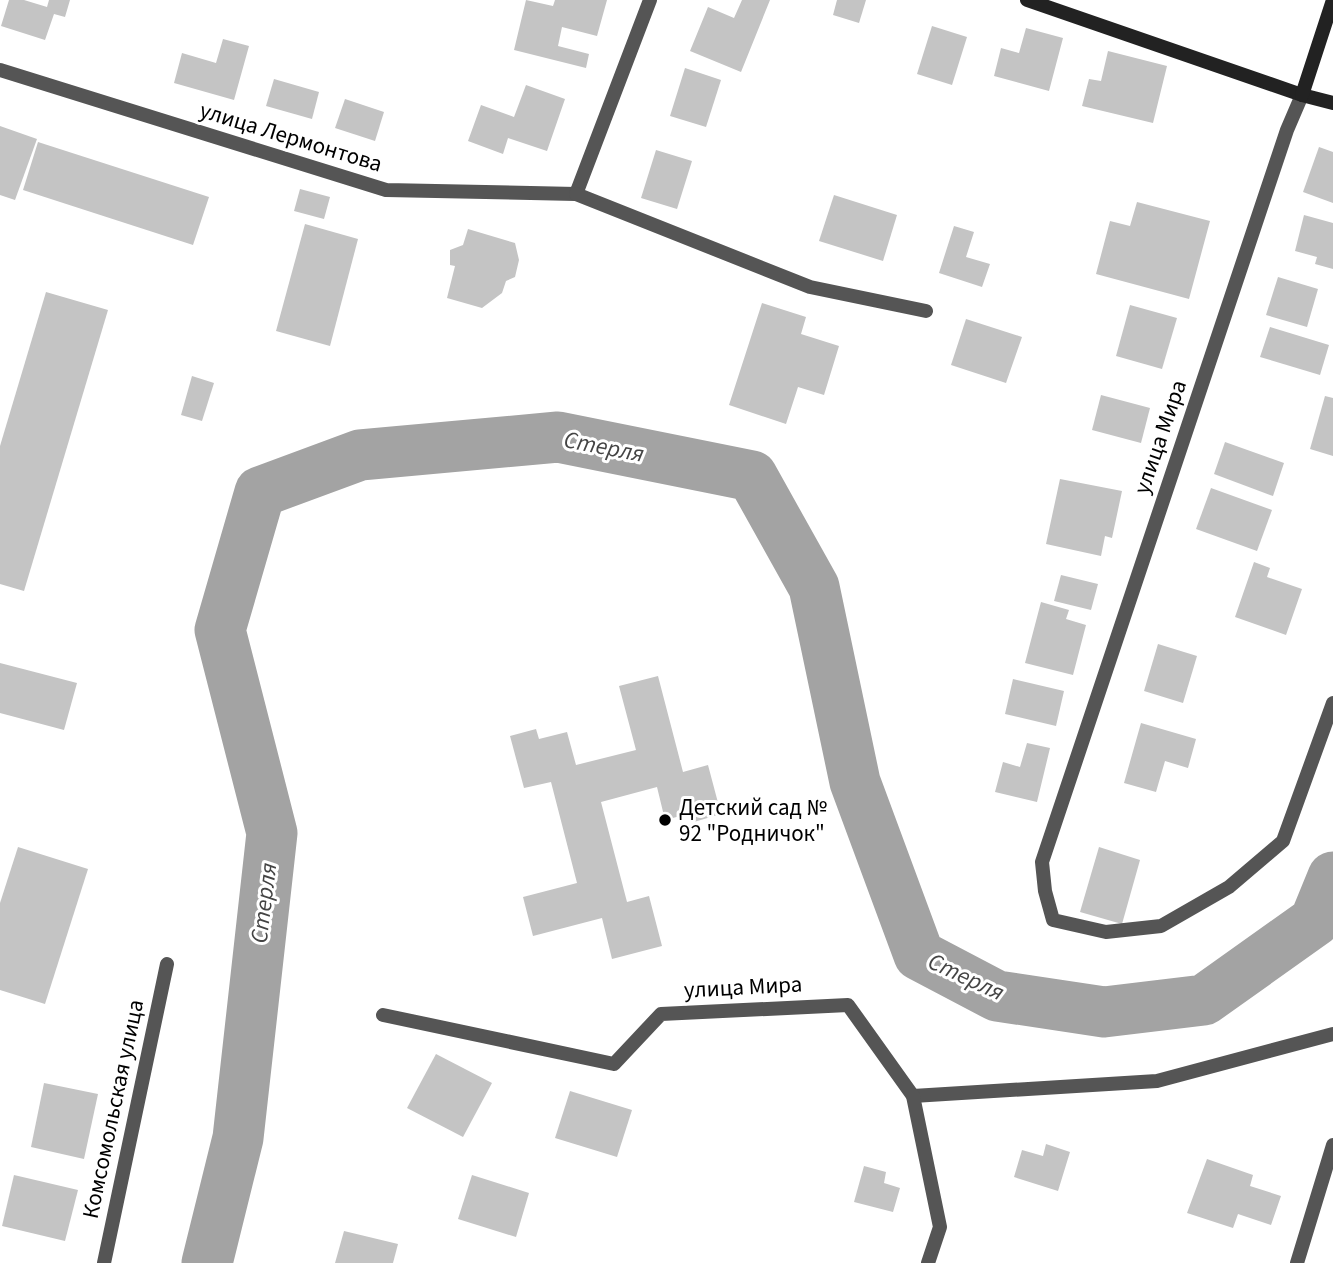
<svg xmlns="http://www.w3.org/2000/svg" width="1333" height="1263" viewBox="0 0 1333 1263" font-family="'Source Sans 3',sans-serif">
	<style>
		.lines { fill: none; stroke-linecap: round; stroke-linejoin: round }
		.river { stroke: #a3a3a3; stroke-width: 51 }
		.building { fill: #c4c4c4 }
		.service { stroke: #555; stroke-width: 14 }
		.minor { stroke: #555; stroke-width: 14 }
		.secondary { stroke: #222; stroke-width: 14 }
		.poi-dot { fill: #000; stroke: #fff; stroke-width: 2.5 }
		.labels { text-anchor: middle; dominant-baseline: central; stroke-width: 6; stroke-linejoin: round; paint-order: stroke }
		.street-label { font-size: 23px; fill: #000; stroke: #fff }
		.poi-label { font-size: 23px; fill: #000; stroke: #fff; text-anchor: start }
		.water-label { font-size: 24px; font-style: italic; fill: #444; stroke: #fff }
	</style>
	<rect width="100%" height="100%" fill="#fff"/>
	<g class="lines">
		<path class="river" d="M207,1263L238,1138L272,833L220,630L260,492L360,455L558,437L752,476L814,587L855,782L919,955L997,996L1104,1012L1204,1000L1315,921L1333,877"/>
	</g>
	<g class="building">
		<path d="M9,0H24L47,7L49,0H70L65,17L54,14L45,40L1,26Z"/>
		<path d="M526,0L553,6L555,0H607L597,36L562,27L558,46L589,54L586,68L514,50Z"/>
		<path d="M742,0H770L741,72L690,51L708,7L734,18Z"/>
		<path d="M837,0H866L859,23L833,15Z"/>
		<path d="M932,26L967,37L952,85L917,74Z"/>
		<path d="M1026,28L1063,38L1049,91L994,76L1001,48L1019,53Z"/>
		<path d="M223,39L249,46L234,100L174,83L182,53L216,63Z"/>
		<path d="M1108,51L1167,66L1153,123L1082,106L1089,79L1101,81Z"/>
		<path d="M685,68L721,80L706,127L670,116Z"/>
		<path d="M274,79L319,92L312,119L266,106Z"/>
		<path d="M526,85L565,99L547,151L508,138L503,154L468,141L481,105L514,117Z"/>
		<path d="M345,99L384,112L375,141L335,128Z"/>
		<path d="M0,126L37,139L15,200L0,195Z"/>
		<path d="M38,142L209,197L193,245L23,190Z"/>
		<path d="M1319,147L1333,152V203L1303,192Z"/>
		<path d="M656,150L692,161L677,209L641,198Z"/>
		<path d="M300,189L330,197L324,219L294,211Z"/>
		<path d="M834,195L897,215L883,261L819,241Z"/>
		<path d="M1137,202L1210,221L1189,299L1096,274L1110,221L1130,226Z"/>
		<path d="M1304,215L1333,223V269L1315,264L1317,257L1295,251Z"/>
		<path d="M305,224L358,239L330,346L276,331Z"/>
		<path d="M954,226L974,232L966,257L990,264L982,287L939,273Z"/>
		<path d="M468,229L515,243L519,260L515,277L506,281L502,293L482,308L447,298L455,266L450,265V250L463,245Z"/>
		<path d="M1278,277L1318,289L1307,327L1266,315Z"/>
		<path d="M46,292L108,310L24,591L0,584V446Z"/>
		<path d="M762,303L806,317L801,334L839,346L824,395L798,387L786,424L729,405Z"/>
		<path d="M1130,305L1177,318L1162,369L1116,356Z"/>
		<path d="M966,319L1022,337L1006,383L951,365Z"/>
		<path d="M1270,327L1329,345L1320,375L1260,357Z"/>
		<path d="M192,376L214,383L202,421L181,415Z"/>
		<path d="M1101,395L1150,408L1141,443L1092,430Z"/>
		<path d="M1325,396L1333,398V456L1310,449Z"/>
		<path d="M1225,442L1284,463L1273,496L1214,474Z"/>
		<path d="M1060,479L1122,491L1112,538L1105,536L1101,556L1046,544Z"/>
		<path d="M1211,488L1272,510L1257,551L1196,529Z"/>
		<path d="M1254,562L1270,568L1267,577L1302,589L1286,635L1235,617Z"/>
		<path d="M1061,575L1098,584L1091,610L1054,601Z"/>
		<path d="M1041,602L1069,610L1066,619L1086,625L1073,675L1025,663Z"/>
		<path d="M1158,644L1197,656L1183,703L1144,691Z"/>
		<path d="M0,663L77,683L64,730L0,713Z"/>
		<path d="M658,676L683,772L708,765L721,814L694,822L692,813L665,820L657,787L601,802L627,902L649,896L662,946L612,959L602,918L533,936L523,897L577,883L551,782L524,788L510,736L536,729L539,739L567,732L576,765L636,750L619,686Z"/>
		<path d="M1013,679L1064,691L1056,726L1005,714Z"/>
		<path d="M1141,723L1196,739L1188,768L1165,761L1156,792L1124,783Z"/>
		<path d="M1027,743L1050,748L1037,802L995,792L1003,762L1020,767Z"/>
		<path d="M18,847L88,869L45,1004L0,990V903Z"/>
		<path d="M1099,847L1140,860L1122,924L1080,912Z"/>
		<path d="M436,1054L492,1083L463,1137L407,1108Z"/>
		<path d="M44,1083L98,1094L84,1159L31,1147Z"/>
		<path d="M570,1091L632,1110L617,1157L555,1138Z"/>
		<path d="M1046,1144L1070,1152L1058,1191L1014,1177L1022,1150L1043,1156Z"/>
		<path d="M1207,1159L1253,1175L1250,1186L1281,1196L1271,1225L1238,1214L1233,1228L1187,1213Z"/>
		<path d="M864,1166L886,1172L884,1183L900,1188L893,1212L854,1202Z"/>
		<path d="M14,1175L78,1190L65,1241L2,1226Z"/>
		<path d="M472,1175L529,1193L516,1237L458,1219Z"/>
		<path d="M344,1231L398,1244L393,1263H335Z"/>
	</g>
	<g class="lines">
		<g class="service">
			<path d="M913,1096L1157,1081L1333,1034"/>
			<path d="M1297,1263L1333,1145"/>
		</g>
		<g class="minor">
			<path d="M0,70L386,190L576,194L650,0"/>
			<path d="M1302,95L1287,130L1042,862L1045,891L1053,920L1106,932L1161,926L1229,887L1283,841L1333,703"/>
			<path d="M576,194L810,287L926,311"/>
			<path d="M383,1015L614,1064L661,1014L848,1005L913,1096L940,1227L928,1263"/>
			<path d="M104,1263L167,964"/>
		</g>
		<g class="secondary">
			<path d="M1027,0L1302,95L1333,103"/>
			<path d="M1302,95L1333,0"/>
		</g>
	</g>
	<circle class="poi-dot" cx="665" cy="820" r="7"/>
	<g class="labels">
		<g class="street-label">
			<text transform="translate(291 137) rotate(17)">улица Лермонтова</text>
			<text transform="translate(1160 437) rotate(-71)">улица Мира</text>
			<text transform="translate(743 987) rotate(-3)">улица Мира</text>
			<text transform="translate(113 1109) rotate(-78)">Комсомольская улица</text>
		</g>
		<g class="poi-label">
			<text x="679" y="807">Детский сад №<tspan x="679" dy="26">92 "Родничок"</tspan></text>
		</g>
		<g class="water-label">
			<text transform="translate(604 447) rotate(11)">Стерля</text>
			<text transform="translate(264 903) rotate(-83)">Стерля</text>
			<text transform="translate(966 977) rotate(25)">Стерля</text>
		</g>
	</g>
</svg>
